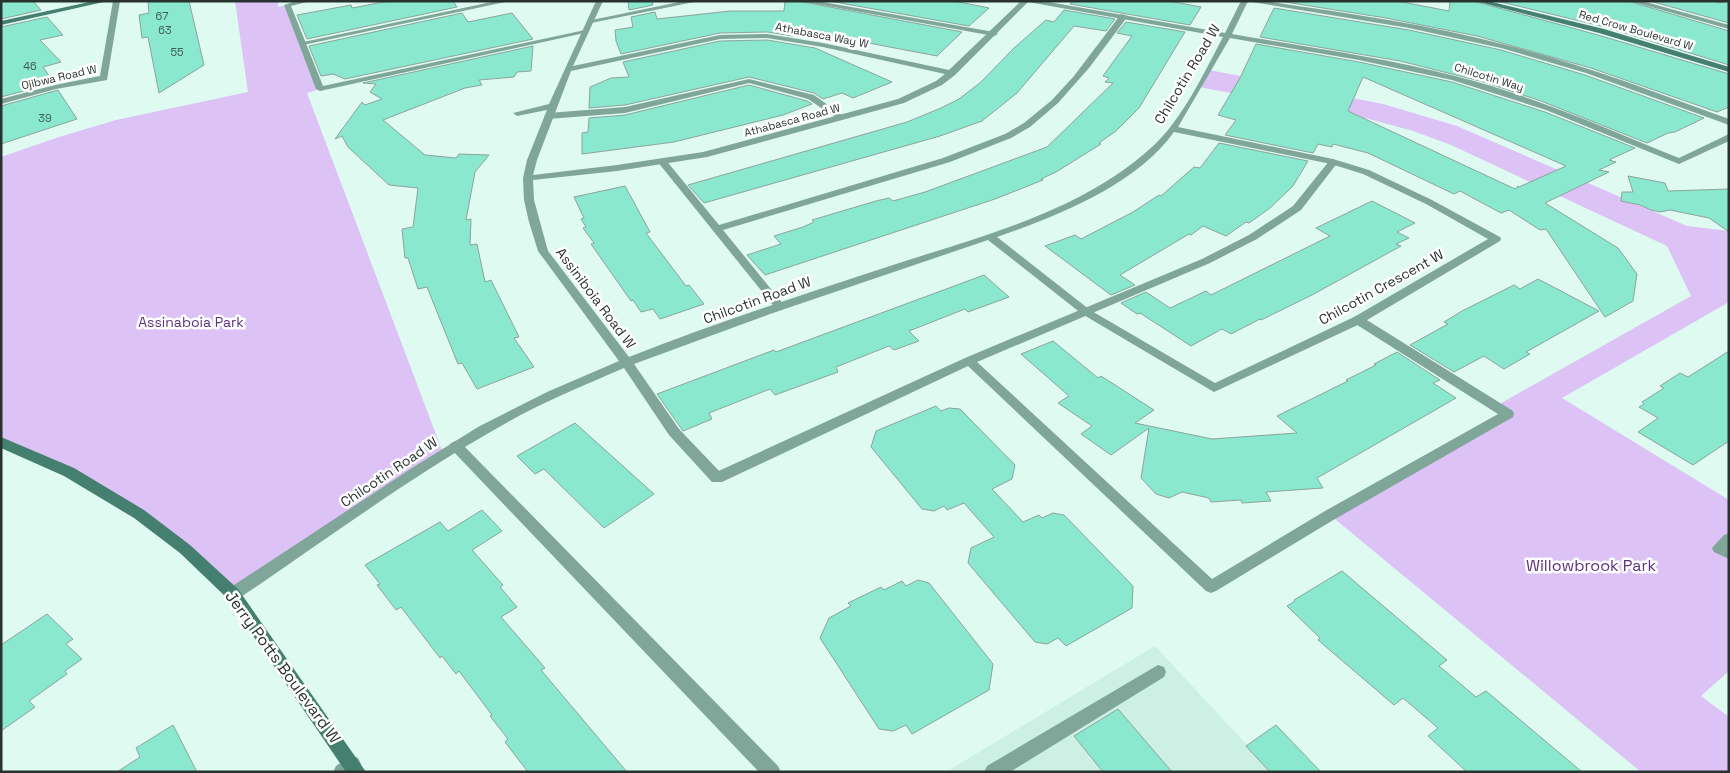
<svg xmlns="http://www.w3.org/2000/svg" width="1730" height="773" viewBox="0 0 1730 773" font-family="'Space Grotesk',sans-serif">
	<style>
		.built { fill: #ccf0e4 }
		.green { fill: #dcc2f5 }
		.building { fill: #8ae8ce; stroke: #8ca49c; fill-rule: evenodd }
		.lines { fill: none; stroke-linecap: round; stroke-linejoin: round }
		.lane { fill: #80a599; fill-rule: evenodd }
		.street { fill: #80a599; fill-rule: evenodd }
		.secondary { fill: #457f6f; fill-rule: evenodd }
		.labels { text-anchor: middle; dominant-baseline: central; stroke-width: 5; stroke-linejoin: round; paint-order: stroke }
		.number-label { font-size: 11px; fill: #406057 }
		.far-street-label { font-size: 11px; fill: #28322f; stroke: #fff }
		.street-label { font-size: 14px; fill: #28322f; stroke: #fff }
		.park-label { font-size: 14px; fill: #5e327f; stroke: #fff }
		.near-park-label { font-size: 16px; fill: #5e327f; stroke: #fff }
		.near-street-label { font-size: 16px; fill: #28322f; stroke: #fff }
	</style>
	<rect width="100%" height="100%" fill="#dffaf1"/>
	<path class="built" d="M1155,646L1272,772H946Z"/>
	<g class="green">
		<path d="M235,1H278V7L287,5L320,89L307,93L443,453L233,594L139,514L1,440V157L59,137L116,120L248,92Z"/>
		<path d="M1209,70L1383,104L1457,126L1687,226L1729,231V302L1562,398L1729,500V671L1701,696L1729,717V772H1641L1330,515L1508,414L1496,406L1691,296L1667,246L1451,145L1413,131L1369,119L1199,87Z"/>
	</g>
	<g class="building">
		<path d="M1,1H33L41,10L1,19Z"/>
		<path d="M148,1H189L204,65L159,93L148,37L142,38L139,15L149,13Z"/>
		<path d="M389,1H453L457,7L307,39L297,15L351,5L352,8Z"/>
		<path d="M628,1H652L653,5L629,10Z"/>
		<path d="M785,1H798L962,32L937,56L795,29L793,36L767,32L720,33L621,54L616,41L615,30L633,27L631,17L655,12L657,19L730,11H784Z"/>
		<path d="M829,1H954L989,8L969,26Z"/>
		<path d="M1073,1H1169L1201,7L1190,25L1070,4Z"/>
		<path d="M1279,1H1397L1449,11L1450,1H1473L1598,35L1729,74V107L1717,112L1591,68L1477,36L1386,18Z"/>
		<path d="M1497,1H1628L1729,31V65L1605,27Z"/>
		<path d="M1650,1H1714L1719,3L1729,1V23Z"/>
		<path d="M1274,8L1409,30L1501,50L1585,75L1704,118L1675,132L1668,133L1647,143L1541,101L1484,82L1400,61L1260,37Z"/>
		<path d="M1064,10L1115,19L1106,31L1074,26L1017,93L982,121L940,136L704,203L688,185L907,122L941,108L959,99L981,82L1014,48L1046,20L1054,22Z"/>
		<path d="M462,13L468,22L512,13L533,39L345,79L333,74L321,76L309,46Z"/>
		<path d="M47,17L63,35L40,40L61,62L43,67L54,83L1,97V27Z"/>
		<path d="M1126,22L1185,32L1139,108L1116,131L1099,143L1101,144L1056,172L1041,179L1043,180L995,199L765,275L747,255L781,244L774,236L803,227L814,222L812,220L876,201L889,198L893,201L925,192L1047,147L1113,83L1105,82L1109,78L1103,76L1132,36L1117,33Z"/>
		<path d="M767,40L815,48L892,82L853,98L842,93L823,99L814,93L749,77L625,105L589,108L590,87L611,78L629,77L623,62L720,41Z"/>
		<path d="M1256,44L1359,62L1452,82L1545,112L1635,148L1609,160L1616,162L1599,170L1609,172L1545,203L1618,248L1637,274L1633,301L1605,317L1546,229L1540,230L1509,210L1501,213L1460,191L1454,194L1368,153L1333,144L1332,147L1318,144L1313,153L1225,135L1236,120L1218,115L1240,78ZM1363,77L1566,166L1519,187L1517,186L1518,187L1515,189L1348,111Z"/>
		<path d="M533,46L531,71L517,72L514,77L479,80L482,85L465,88L383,120L425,155L456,158L459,154L489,155L475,172L466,220L471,219L470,245L477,244L485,282L491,280L519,337L514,338L534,367L477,389L462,363L458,364L427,287L418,289L408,258H405L402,229L413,227L418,188L389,185L348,147L342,136L335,139L362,102L365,105L382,99L370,92L376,84L363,83Z"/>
		<path d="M749,85L807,101L812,104L783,115L674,142L582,154V133L588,132L589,118L625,115Z"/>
		<path d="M58,90L77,119L1,144V106Z"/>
		<path d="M1219,143L1308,161L1293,186L1270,208L1249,223L1246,222L1226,236L1203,226L1191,235L1189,234L1120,275L1135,285L1111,295L1045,246L1075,235L1081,239L1133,212L1159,195L1161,196L1194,167L1200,168Z"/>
		<path d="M1628,176L1665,183L1668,191L1729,189V232L1709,218L1670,210L1660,212L1651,210L1640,205L1621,201L1622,192H1633Z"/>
		<path d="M625,186L650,232L646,233L686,286L689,285L704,304L660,319L653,309L641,312L633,300L631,301L591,244L594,243L583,228L586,227L581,219L584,218L574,197Z"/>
		<path d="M1372,201L1415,223L1397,232L1409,238L1396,244L1401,246L1312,295L1261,320L1260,319L1231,334L1222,329L1191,346L1140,313L1137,314L1121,303L1146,292L1170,308L1206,291L1211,295L1330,236L1316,228Z"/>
		<path d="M984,275L1009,297L968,312L965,309L909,331L919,341L894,350L889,346L836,367L838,372L775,395L770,389L709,413L712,419L683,431L657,394L774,350L776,352Z"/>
		<path d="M1538,279L1599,311L1526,352L1530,354L1504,369L1484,356L1454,372L1410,345L1448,324L1444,322L1462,311L1514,285L1520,289Z"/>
		<path d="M1053,341L1098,378L1101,376L1154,410L1135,423L1212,439L1297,433L1277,416L1348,381L1346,380L1376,365L1374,364L1397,352L1440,380L1433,383L1456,398L1317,478L1323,488L1266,492L1271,501L1242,503L1241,500L1211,502L1209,498L1182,492L1169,498L1156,494L1141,478L1149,428L1111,455L1081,434L1092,426L1058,403L1069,396L1021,354Z"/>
		<path d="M1729,351V441L1693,465L1638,432L1658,418L1639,407L1644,404L1642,402L1664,388L1660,386L1680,373L1688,377Z"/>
		<path d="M936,406L941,411L949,408L960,409L1015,465L1012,479L992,489L1023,522L1039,515L1042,518L1053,513L1064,515L1133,586L1132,608L1066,646L1058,638L1047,644L1035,642L968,563L971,548L994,537L964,503L947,510L944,506L934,511L922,509L871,447L876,431Z"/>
		<path d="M575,423L654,494L604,528L544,469L535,474L517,456Z"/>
		<path d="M482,510L502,531L472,550L503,585L500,587L517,607L501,617L545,668L541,670L627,772H528L505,742L508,739L490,716L492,715L459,671L456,674L442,656L440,658L401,607L396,610L377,585L380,584L365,565L440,522L448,531Z"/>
		<path d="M1342,571L1447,660L1439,666L1476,697L1486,691L1582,772H1467L1428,736L1438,728L1403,698L1394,705L1318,640L1320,638L1287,606L1295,601L1294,600Z"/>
		<path d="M918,580L929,583L993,664L989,690L912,734L906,725L893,731L879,729L820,638L829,618L851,606L848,603L881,587L884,590L902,581L906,586Z"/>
		<path d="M47,614L73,639L66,644L82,659L65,671L67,674L29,701L35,707L1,731V645Z"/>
		<path d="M1118,709L1172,772H1103L1074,736Z"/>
		<path d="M173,725L197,772H117L140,757L136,748Z"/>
		<path d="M1276,725L1321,772H1270L1246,746Z"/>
	</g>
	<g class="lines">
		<g class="lane">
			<path d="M296,1H311L291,6L323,86L585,30L589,32L320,91L316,89L284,5Z"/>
			<path d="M684,1H699L591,23L587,21Z"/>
			<path d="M800,1H817L994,32L998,34L994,36Z"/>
			<path d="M1246,1H1265C1345,13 1427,24 1506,45C1582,64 1655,92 1729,119V125L1586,73L1501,48L1409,28Z"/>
			<path d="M1630,1H1642L1729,25V29Z"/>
			<path d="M1121,14L1128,16L1089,68L1058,103L1030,127L1011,138L950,162L723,230L784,305L786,307L784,309H776L657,161L659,159H665L719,225L943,158L1005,134L1024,123L1052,100L1074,76Z"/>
			<path d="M749,79L814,95L846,118L839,120L808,99L749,83L625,113L548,119L544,116L548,113L625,107Z"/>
			<path d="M1333,159L1338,162L1301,210L1257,239L1210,263L977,362L1212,579L1325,511L1498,414L1354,323L1352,320L1354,317H1362L1513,411L1514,414L1513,417L1335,519L1216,591L1211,593L1206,591L968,366L722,482H712L710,478L712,474L965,358L1202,259L1249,235L1293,206L1330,160Z"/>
			<path d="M456,441L461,443L778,766L781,772H759L451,449L449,446L451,443Z"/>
			<path d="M1158,665L1164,667L1166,672L1164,677L1010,772H984L987,766Z"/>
		</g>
		<g class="street">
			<path d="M113,1H120L107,80L56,89L1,104V99L55,85L100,76Z"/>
			<path d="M496,1H510L303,45L299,43Z"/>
			<path d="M596,1H603L573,66L720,35L767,34L823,43L949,70L1021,1H1043L1225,33L1241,1H1248L1232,34C1306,47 1382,57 1455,76C1532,95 1605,128 1679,158L1729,134V141L1679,164L1546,110L1452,80L1359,60L1230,38L1178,127L1333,159L1369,170L1432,200L1500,237L1501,239L1500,241L1362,323L1214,392L1082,314L988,240L770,314L634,364L679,429L722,474L724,478L722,482H712L669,435L624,368C585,385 545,401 508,422C414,474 327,539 238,599L233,600L228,599L225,594L228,589L412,468L478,427L547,392L619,361L538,251L529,222L524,200L523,178L527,160L547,110L517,116L513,113L549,104ZM1028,2L1223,37C1204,73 1182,120 1152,147C1081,212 981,236 893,265C804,294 716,323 629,357L548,251L534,200L533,180L617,171L707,157L904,103L942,85L955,75ZM767,38L823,47L945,74L936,81L898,99L703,152L617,165L533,175L537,160L571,71L720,39ZM1174,132L1331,164L1363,174L1426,204L1488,239L1354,317L1215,383L1090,310L997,237C1058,216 1136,185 1174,132Z"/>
			<path d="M1729,533V559L1714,552L1712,548L1724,535Z"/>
			<path d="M352,755L358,758L361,764L356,772H333L336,766Z"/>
		</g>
		<g class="secondary">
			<path d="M94,1H108L1,25V21Z"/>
			<path d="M1475,1H1488L1604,29L1729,67V72L1599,33Z"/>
			<path d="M1,437L74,468L144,510L190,545L238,589L366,772H346L228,599L180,553L134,518L64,476L1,448Z"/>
		</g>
	</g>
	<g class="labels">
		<g class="number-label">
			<text x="162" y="16">67</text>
			<text x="165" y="30">63</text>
			<text x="177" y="52">55</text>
			<text x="30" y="66">46</text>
			<text x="45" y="118">39</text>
		</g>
		<g class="far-street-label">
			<text transform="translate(1636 30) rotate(16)">Red Crow Boulevard W</text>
			<text transform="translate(822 35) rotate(11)">Athabasca Way W</text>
			<text transform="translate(59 77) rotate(-13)">Ojibwa Road W</text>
			<text transform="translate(1489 77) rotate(17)">Chilcotin Way</text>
			<text transform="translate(792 120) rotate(-15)">Athabasca Road W</text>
		</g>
		<g class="street-label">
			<text transform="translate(1187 74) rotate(-59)">Chilcotin Road W</text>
			<text transform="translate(1381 287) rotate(-29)">Chilcotin Crescent W</text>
			<text transform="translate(596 298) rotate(53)">Assiniboia Road W</text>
			<text transform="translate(757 300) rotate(-20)">Chilcotin Road W</text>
			<text transform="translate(389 472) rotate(-34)">Chilcotin Road W</text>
		</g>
		<g class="park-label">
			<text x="191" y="322">Assinaboia Park</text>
		</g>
		<g class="near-park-label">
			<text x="1591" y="565">Willowbrook Park</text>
		</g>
		<g class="near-street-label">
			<text transform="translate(283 667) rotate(54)">Jerry Potts Boulevard W</text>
		</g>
	</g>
	<rect width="1730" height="773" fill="none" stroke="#28322f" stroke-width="5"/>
</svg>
